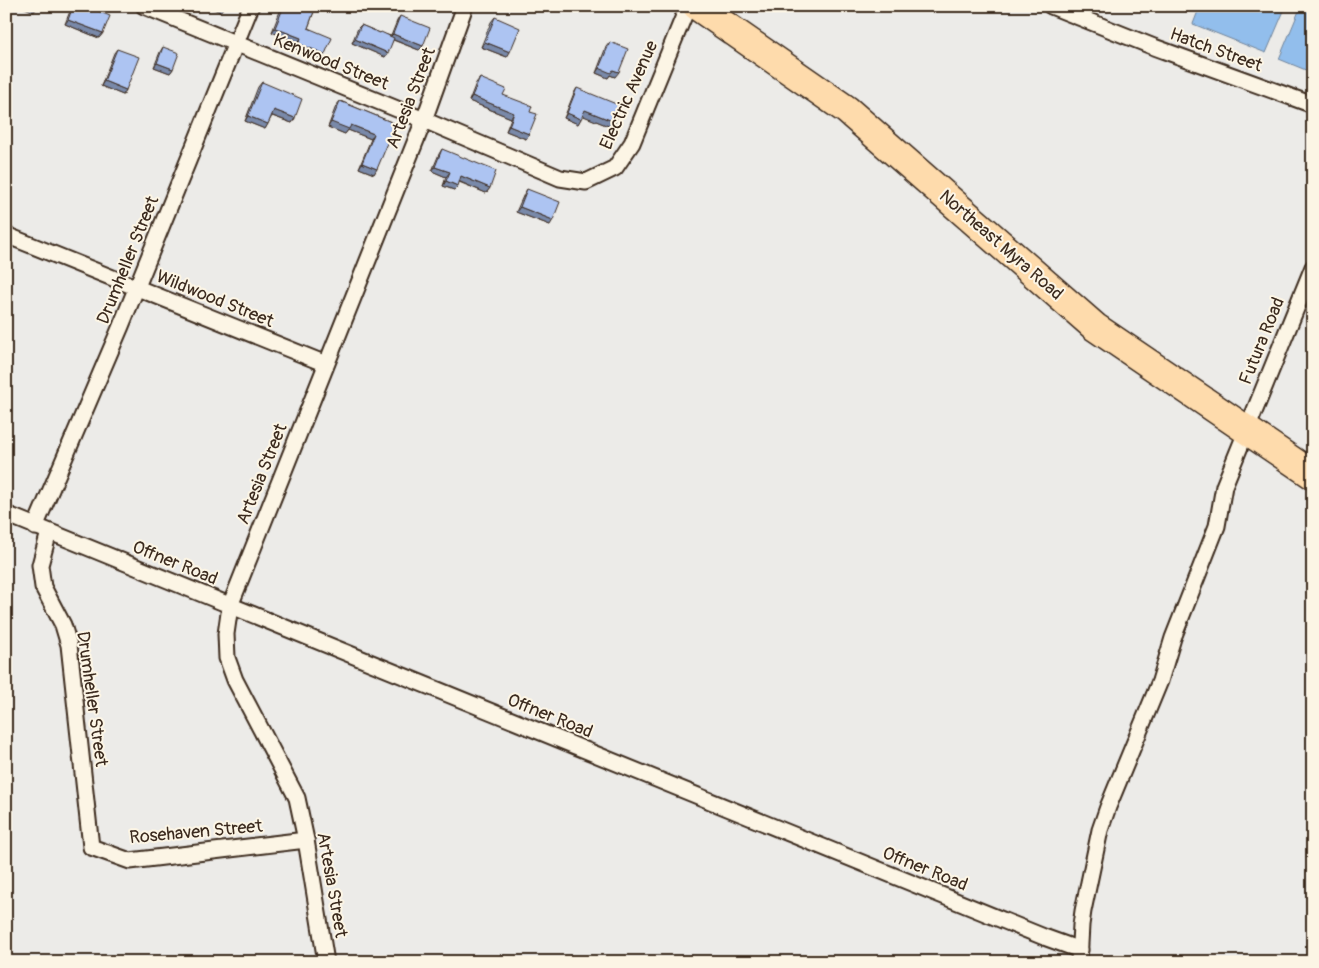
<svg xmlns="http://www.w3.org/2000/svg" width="1319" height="968" viewBox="0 0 1319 968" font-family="Pangolin,sans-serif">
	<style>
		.water { fill: #92beec; stroke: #6f839a }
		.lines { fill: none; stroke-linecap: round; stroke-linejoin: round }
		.street-casing { stroke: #3b2a1e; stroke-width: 19 }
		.highway-casing { stroke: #3b2a1e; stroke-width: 31 }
		.street { stroke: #fcf5e5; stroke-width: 15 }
		.highway { stroke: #fedbac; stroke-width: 28 }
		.wall { fill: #95a9d0; stroke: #3b2a1e }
		.shaded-wall { fill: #7989a9; stroke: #3b2a1e }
		.building { fill: #adc4f2; stroke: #3b2a1e }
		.labels { text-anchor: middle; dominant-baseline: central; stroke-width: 4; stroke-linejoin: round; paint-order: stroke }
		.street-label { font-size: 18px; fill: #3b2a1e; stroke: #fcf5e5 }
	</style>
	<rect width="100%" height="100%" fill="#ecebe8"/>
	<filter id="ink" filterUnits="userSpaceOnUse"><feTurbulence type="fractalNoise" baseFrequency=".02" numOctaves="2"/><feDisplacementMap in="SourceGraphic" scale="10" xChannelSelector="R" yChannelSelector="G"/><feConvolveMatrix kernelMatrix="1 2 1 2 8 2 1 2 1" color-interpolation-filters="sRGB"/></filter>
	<g filter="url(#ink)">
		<g class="water">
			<path d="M1200,6H1286L1266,53L1193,24Z"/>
			<path d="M1301,6H1313V73L1279,59Z"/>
		</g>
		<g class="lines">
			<defs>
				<g id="street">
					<path d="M144,6L424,120L560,178L586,182L615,168L632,143L688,6"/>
					<path d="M1051,6L1154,47L1313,105"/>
					<path d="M6,235L326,364"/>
					<path d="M6,514L1044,937L1080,950"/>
					<path d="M35,527L121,326L251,6"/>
					<path d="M49,532L40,565L43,587L63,625L69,645L91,847L130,861L306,840"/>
					<path d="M326,962L306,840L297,798L235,680L227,658L226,634L230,606L424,120L465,6"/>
					<path d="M1079,962L1081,925L1083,911L1100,830L1108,807L1160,681L1173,638L1217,526L1224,486L1313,267"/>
				</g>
				<path id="highway" d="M697,6L847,110L1095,327L1313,475"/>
			</defs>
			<use href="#street" class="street-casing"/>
			<use href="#highway" class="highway-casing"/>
			<use href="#street" class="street"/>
			<use href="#highway" class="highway"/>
		</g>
		<g class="wall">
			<path d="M72,6H86L103,33L99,38L65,24Z"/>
			<path d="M282,6H316L308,28L322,59L296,49L298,43L272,32Z"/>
			<path d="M368,6H381L378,11Z"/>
			<path d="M400,16L423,46L419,50L393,40L385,57L352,43L358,28L361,25L380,33L391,36L397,21Z"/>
			<path d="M495,17L507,57L481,47L491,22Z"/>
			<path d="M610,42L615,77L610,75L608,78L596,73L606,47Z"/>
			<path d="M163,47L173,69L170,73L154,67L160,52Z"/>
			<path d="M117,49L126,90L123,95L101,86L114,53Z"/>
			<path d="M480,78L503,95L530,112L529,134L526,139L506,131L511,118L469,101L476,83Z"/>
			<path d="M262,82L295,118L292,123L272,116L265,129L245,121L258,87Z"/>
			<path d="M577,88L611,127L582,115L578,124L564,118L574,93Z"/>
			<path d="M340,101L396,124L374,174L359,168L371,139L348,130L345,134L328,127L336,106Z"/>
			<path d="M442,149L490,188L486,193L459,182L454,190L443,186L446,177L432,171L439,154Z"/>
			<path d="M527,189L550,225L516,212L524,194Z"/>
		</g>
		<g class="shaded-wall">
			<path d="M20,6H35L37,7L34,12Z"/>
			<path d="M207,6H222L224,7L220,12Z"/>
			<path d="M68,20L103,33L99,38L65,24Z"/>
			<path d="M275,28L301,38L298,43L272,32Z"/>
			<path d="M393,34L423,46L419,50L389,38Z"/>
			<path d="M355,39L388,53L385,57L352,43Z"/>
			<path d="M485,42L510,52L507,57L481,47Z"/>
			<path d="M299,44L325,54L322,59L296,49Z"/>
			<path d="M157,63L173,69L170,73L154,67Z"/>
			<path d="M599,68L613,70L619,72L615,77L610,75L608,78L596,73Z"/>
			<path d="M104,81L126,90L123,95L101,86Z"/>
			<path d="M472,96L514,113L511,118L469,101Z"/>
			<path d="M274,110L295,118L292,123L270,115Z"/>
			<path d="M585,110L615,122L611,127L581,115Z"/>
			<path d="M567,113L581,119L578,124L564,118Z"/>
			<path d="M248,116L268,124L265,129L245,121Z"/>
			<path d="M331,122L351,125L374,134L371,139L348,130L345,134L328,127Z"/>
			<path d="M509,126L529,134L526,139L506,131Z"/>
			<path d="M362,163L377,169L374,174L359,168Z"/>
			<path d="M435,167L450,172L446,177L432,171Z"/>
			<path d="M461,176L490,188L486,193L458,181Z"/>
			<path d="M446,181L458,186L454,190L443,186Z"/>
			<path d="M520,207L553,220L550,225L516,212Z"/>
		</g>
		<g class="building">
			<path d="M73,6H86L110,16L103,33L68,20Z"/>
			<path d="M284,6H316L308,28L332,38L325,54L299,44L301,38L275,28Z"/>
			<path d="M400,16L430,28L423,46L393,34Z"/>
			<path d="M495,17L520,28L510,52L485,42Z"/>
			<path d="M361,25L380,33L381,32L394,38L388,53L355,39Z"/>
			<path d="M610,42L628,49L619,72L613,70L611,73L599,68Z"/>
			<path d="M163,47L179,53L173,69L157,63Z"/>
			<path d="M117,49L139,57L126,90L104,81Z"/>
			<path d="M480,78L506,89L503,95L532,106L530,112L537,114L529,134L509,126L514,113L472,96Z"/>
			<path d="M262,82L302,99L295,118L274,110L268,124L248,116Z"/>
			<path d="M577,88L621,106L615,122L585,110L581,119L567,113Z"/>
			<path d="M340,101L396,124L377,169L362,163L374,134L351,125L349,129L331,122Z"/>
			<path d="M442,149L496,171L490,188L461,176L458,186L446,181L450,172L435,167Z"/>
			<path d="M527,189L560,202L553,220L520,207Z"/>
		</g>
	</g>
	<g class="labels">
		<g class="street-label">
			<text transform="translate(1216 50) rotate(20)">Hatch Street</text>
			<text transform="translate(331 62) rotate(22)">Kenwood Street</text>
			<text transform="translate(629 95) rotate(-66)">Electric Avenue</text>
			<text transform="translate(411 98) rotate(-69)">Artesia Street</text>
			<text transform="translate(1001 245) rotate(41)">Northeast Myra Road</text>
			<text transform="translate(128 260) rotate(-68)">Drumheller Street</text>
			<text transform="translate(215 299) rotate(22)">Wildwood Street</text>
			<text transform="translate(1262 341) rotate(-68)">Futura Road</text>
			<text transform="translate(262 474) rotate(-68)">Artesia Street</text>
			<text transform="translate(175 563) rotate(22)">Offner Road</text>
			<text transform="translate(92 699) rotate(82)">Drumheller Street</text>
			<text transform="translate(550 716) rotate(22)">Offner Road</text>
			<text transform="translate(196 832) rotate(-5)">Rosehaven Street</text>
			<text transform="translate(925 869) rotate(22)">Offner Road</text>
			<text transform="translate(332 885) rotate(80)">Artesia Street</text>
		</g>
	</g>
	<rect width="1319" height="968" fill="none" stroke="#fcf5e5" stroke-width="25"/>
	<rect x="12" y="12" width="1294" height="943" fill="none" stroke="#3b2a1e" stroke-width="2" filter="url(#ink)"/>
</svg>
